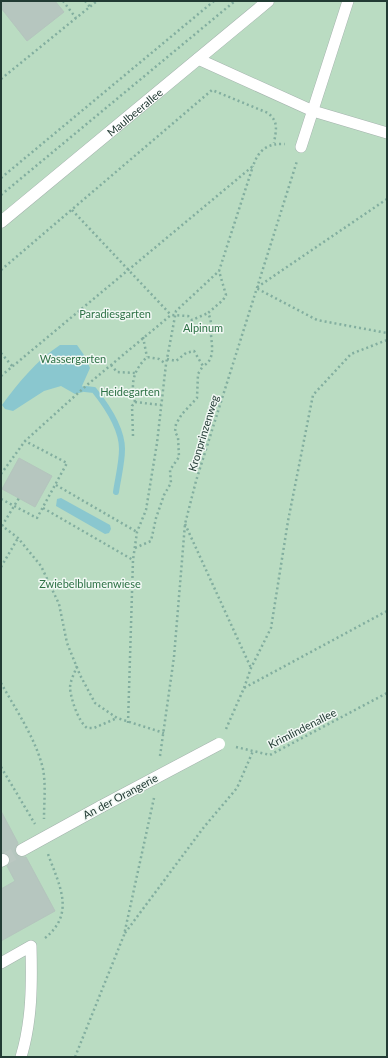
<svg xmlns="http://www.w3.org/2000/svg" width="388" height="1058" viewBox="0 0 388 1058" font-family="Lato,sans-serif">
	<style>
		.green { fill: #badcc2 }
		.water { fill: #8ac7cf }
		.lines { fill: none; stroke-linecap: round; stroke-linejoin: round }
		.stream { stroke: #8ac7cf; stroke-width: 6 }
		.building { fill: #b6c6bf; stroke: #b4c5bd }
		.pedestrian-tunnel { stroke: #bbc8c2; stroke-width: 12; stroke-dasharray: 12 6; stroke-linecap: butt }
		.service-casing { stroke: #a4b3ad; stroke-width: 12 }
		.pedestrian-casing { stroke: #a4b3ad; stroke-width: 13 }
		.tertiary-casing { stroke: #a4b3ad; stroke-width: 13 }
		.path { stroke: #82ae9f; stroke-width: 2.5; stroke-dasharray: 2 3; stroke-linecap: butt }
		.service { stroke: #fff; stroke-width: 11 }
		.pedestrian { stroke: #fff; stroke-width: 12 }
		.tertiary { stroke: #fff; stroke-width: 12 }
		.pedestrian-bridge-casing { stroke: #a4b3ad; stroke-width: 13; stroke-linecap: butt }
		.pedestrian-bridge { stroke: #fff; stroke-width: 12 }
		.labels { text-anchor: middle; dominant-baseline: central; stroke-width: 3; stroke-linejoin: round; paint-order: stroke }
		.street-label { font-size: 11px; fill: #223b34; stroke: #f1f8f4 }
		.park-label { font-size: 11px; fill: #2d7145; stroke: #f1f8f4 }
	</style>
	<rect width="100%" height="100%" fill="#e1ebe6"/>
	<rect class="green" x="1" y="1" width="386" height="1056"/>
	<g class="water">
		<path d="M60,345H77L84,355L90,368L82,386L85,389L83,392L75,394L61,386L44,391L13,411L5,409L2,405C18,383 37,360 60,345Z"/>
		<path d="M61,498L110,525L111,529L109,533L105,534L56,506L57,499Z"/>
	</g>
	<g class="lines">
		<path class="stream" d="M85,389L94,390C106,405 122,429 122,449C122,463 118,478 116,492"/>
	</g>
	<g class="building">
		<path d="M1,1H55L64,12L27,41L1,8Z"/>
		<path d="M19,458L52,476L35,507L2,489Z"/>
		<path d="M1,811L18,843L15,849L16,854L21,857H26L55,911L1,941V889L15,881L7,866L10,861V857L7,854L1,853Z"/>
	</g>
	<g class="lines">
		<path class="pedestrian-tunnel" d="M3,860L22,850"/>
		<defs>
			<g id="service">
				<path d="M198,59L313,111L387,133"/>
				<path d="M301,147L348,1"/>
				<path d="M1,963L31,946C32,984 32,1021 21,1057"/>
			</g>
			<g id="pedestrian">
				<path d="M22,850L102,806"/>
				<path d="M1,861L3,860"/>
			</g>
			<g id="tertiary">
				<path id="s1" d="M1,222L268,1"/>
			</g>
		</defs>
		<use href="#service" class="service-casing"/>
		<use href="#pedestrian" class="pedestrian-casing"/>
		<use href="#tertiary" class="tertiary-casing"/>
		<g class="path">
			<path d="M63,1L76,18"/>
			<path d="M85,1L90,7"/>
			<path d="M1,79L97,1"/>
			<path d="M1,178L214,1"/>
			<path d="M1,195L235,1"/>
			<path d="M387,199L256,288L317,320L387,333"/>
			<path d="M72,210L171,315"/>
			<path d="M1,270L212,90L268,113C279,122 276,130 274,143"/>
			<path d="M143,337L147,357"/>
			<path d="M1,353L13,367"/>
			<path d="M167,359L176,361L186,353L194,351L203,366C215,360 212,346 211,335C211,327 212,321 208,313L223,300L226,295L219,271"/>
			<path d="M111,365L117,372L135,373"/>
			<path d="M1,376L253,166C259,149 268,143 285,144"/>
			<path d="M135,402L161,405"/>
			<path d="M133,436L132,406L135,402C130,382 134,370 147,357L159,359L166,364"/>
			<path d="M1,474L25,441L87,385L171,315L188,316L192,320L208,313"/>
			<path d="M56,485L137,532"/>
			<path d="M1,499L37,518L67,463L25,441"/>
			<path d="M43,508L133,560"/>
			<path d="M185,524L251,668"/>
			<path d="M1,525L18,538L41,566L59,604L67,643L80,675L95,703L117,718L164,733"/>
			<path d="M2,526L19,498"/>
			<path d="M135,548L151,541L156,518L164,495L171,483L170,470L179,457L178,437L175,432L176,424L182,414L197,398L198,374L203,366"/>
			<path d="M1,567L18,538"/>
			<path d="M77,666C75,672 70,681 70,688C71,699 78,721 87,728H94L117,718"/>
			<path d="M1,683C16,710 36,739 43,769C46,785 44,802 44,819"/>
			<path d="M244,688L251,668L271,628L288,521L313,395L351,354L387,340"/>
			<path d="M128,723L133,560L137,532L146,510L157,443L166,364L176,311L219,271L253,166"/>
			<path d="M226,729L244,688L387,611"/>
			<path d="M236,747L270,755L387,693"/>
			<path d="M160,756L174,657L185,524L196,481L297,161"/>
			<path d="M1,767L35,824"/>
			<path d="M125,933L204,827L237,788L253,751"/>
			<path d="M45,938C76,913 59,885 48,854"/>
			<path d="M75,1057L124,935L154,798"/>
		</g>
		<use href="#service" class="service"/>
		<use href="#pedestrian" class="pedestrian"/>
		<use href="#tertiary" class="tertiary"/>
		<defs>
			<path id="pedestrian-bridge" d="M102,806L219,744"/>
		</defs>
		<use href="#pedestrian-bridge" class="pedestrian-bridge-casing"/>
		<use href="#pedestrian-bridge" class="pedestrian-bridge"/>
	</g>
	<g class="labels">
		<g class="street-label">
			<text stroke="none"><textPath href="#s1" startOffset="173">Maulbeerallee</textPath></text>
			<text transform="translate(203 433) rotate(-73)">Kronprinzenweg</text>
			<text transform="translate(302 728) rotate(-27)">Krimlindenallee</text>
			<text transform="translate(120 796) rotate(-28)">An der Orangerie</text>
		</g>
		<g class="park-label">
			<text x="115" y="313">Paradiesgarten</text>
			<text x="203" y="327">Alpinum</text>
			<text x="73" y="358">Wassergarten</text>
			<text x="130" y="391">Heidegarten</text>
			<text x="90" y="583">Zwiebelblumenwiese</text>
		</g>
	</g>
	<rect width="388" height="1058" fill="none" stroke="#223b34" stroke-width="4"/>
</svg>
